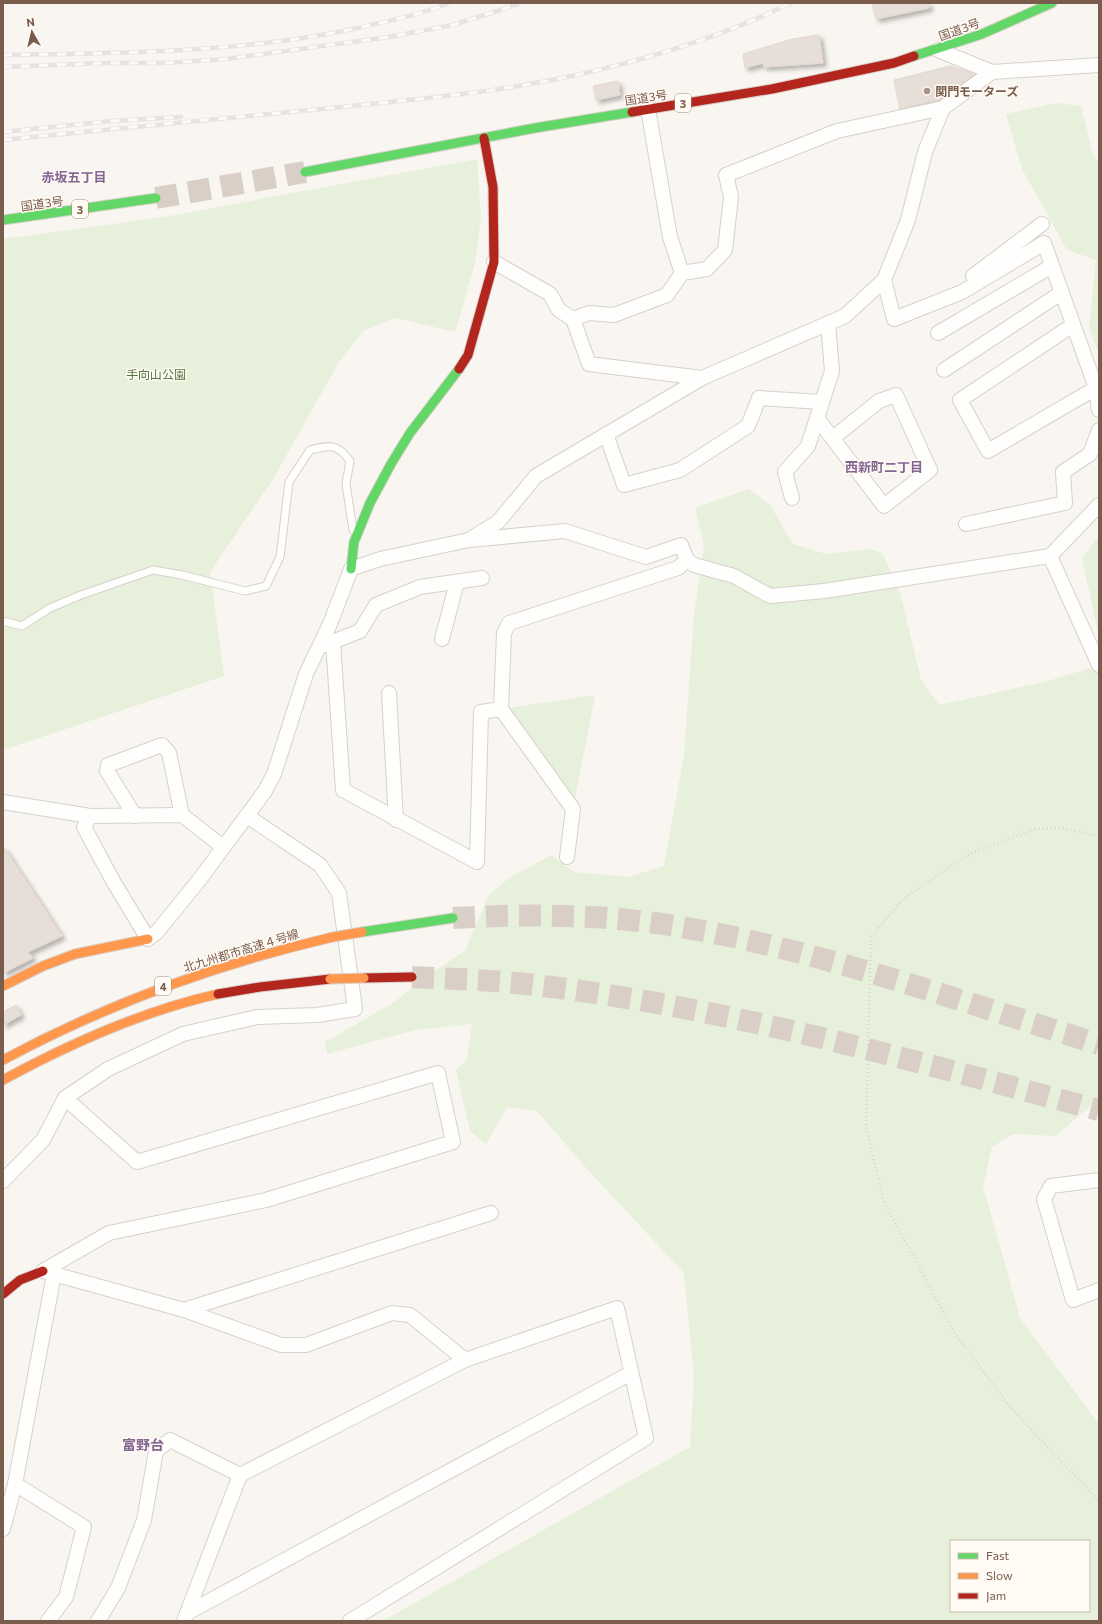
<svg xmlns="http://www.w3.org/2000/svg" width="1102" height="1624" viewBox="0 0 1102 1624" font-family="Commissioner,'Noto Sans JP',sans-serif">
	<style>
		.green { fill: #e7f0db; fill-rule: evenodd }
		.building { fill: #e6ded7; stroke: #e2d8d2; filter: url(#shadow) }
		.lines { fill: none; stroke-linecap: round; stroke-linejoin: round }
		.highway-tunnel { stroke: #d9cfc7; stroke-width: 22; stroke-dasharray: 22 11; stroke-linecap: butt }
		.lane-casing { stroke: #d7d1cb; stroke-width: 9 }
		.street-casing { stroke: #d7d1cb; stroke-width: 16 }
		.fast-casing { stroke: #d9d2cb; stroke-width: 11 }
		.slow-casing { stroke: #d9d2cb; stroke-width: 11 }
		.jam-casing { stroke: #d9d2cb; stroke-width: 11 }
		.path { stroke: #dcd5d0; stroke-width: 2.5; stroke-dasharray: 1 3; stroke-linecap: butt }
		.lane { stroke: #fefefd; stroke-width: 7 }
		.street { stroke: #fefefd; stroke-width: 14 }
		.fast { stroke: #63d668; stroke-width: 9 }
		.slow { stroke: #ff974d; stroke-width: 9 }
		.jam { stroke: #b3261e; stroke-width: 9 }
		.rail-casing { stroke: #e6e3e7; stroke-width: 4.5 }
		.rail { stroke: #fffaf3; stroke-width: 3; stroke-dasharray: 9; stroke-linecap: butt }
		.slow-bridge-casing { stroke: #dad1cc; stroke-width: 11; stroke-linecap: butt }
		.slow-bridge { stroke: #ff974d; stroke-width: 9 }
		.poi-dot { fill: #a69286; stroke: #fffaf3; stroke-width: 1.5 }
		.labels { text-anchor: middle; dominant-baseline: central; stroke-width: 3; stroke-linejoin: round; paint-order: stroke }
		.shield { fill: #fffaf3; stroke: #a28b7f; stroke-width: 1 }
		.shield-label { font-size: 11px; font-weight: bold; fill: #7a5c4d }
		.street-label { font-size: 12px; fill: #7a5c4d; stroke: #fffaf3 }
		.poi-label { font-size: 12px; font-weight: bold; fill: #7a5c4d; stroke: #fffaf3; text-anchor: start }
		.park-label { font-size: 12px; fill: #537a41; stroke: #fffaf3 }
		.neighbourhood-label { font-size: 13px; font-weight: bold; fill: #846695; stroke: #fffaf3 }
		.quarter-label { font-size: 14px; font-weight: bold; fill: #846695; stroke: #fffaf3 }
	</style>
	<defs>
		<filter id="shadow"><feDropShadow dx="3.5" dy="3.5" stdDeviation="2" flood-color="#0004"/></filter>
	</defs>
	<rect width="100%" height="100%" fill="#f9f5f0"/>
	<g class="green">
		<path d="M1056,103L1081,106L1093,156L1099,162V355L1089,327L1096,260L1067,250L1022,169L1006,114Z"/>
		<path d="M477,159L481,218L475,263L455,332L395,318L363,331L339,362L273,479L210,572L224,676L3,750V239L164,217Z"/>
		<path d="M749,489L770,505L793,544L826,554L869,549L882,553L900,592L921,680L939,705L1045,682L1099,665V1098L1056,1136L1013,1134L992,1147L983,1186L1020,1318L1099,1424V1621H383L690,1447L694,1376L684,1273L588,1170L537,1111L507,1107L486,1144L470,1131L456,1070L467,1060L472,1024L416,1030L327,1054L325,1042L393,1003L433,972L465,951L489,895L509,878L551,855L574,872L628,877L664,866L684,755L694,615L704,545L695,508ZM951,1541H1089V1611H951Z"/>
		<path d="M1099,536V637L1082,558Z"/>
		<path d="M595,695L573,809L501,709Z"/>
	</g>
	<g class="building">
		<path d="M872,3H929V8L876,19Z"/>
		<path d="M819,35L823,63L764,67L763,63L745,68L743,54L792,39Z"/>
		<path d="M950,66L975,74L939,100L900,109L894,80Z"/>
		<path d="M618,81L620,95L596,100L593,86Z"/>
		<path d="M3,846L62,936L28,952L33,958L3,973Z"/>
		<path d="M16,1005L21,1015L3,1025V1012Z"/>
	</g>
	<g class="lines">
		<g class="highway-tunnel">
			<path d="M156,198L305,172"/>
			<path d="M453,918C525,914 597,914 669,925C815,948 958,1001 1099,1044"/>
			<path d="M412,977C453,979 494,980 535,985C727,1007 913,1061 1099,1110"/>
		</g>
		<defs>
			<path id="lane" d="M3,621L22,626L50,608L81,595L153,570L182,575L245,591L266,586L280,557L289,482L310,450C330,445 337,443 350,461L346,484L353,530"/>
			<g id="street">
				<path d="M938,50L992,72L1099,65"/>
				<path d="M648,109L670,237L682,273"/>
				<path d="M494,262L550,294L559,310L573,319L589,364L702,378"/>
				<path d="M973,276L1042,224"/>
				<path d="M884,280L894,319L962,292L1044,243L1096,388L1099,410"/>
				<path d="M573,319L589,313L614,315L667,295L682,273L707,269L725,250L731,197L726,175L837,131L943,108"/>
				<path d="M1073,325L960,400L988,451L1096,388"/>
				<path d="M938,333L1052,266"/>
				<path d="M944,370L1061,293"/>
				<path d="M817,418L884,506L930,470L896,395L879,401L833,438"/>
				<path d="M606,434L624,485L680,470L748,426L759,398L822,402"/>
				<path d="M792,498L785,472L808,446L832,371L828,323"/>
				<path d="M966,524L1065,503L1063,472L1090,454L1099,430"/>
				<path d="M472,538L498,522L536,476L702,378L845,316L884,280L908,220L925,152L943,108L992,72"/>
				<path d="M1050,556L1099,665"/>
				<path d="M442,639L457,582"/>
				<path d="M333,642L343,790L477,862L481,712L501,709"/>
				<path d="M325,645L360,631L376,605L420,587L482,578"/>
				<path d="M389,693L396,820"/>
				<path d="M3,802L90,816"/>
				<path d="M135,816L107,771L108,765L162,745L169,753L182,815"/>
				<path d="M223,847L182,815L90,816L84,827L113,881L148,939L157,932L200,879L265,791L274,774L306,674L330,624L351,569L380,559L469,540L565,531L646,557L681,545L687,560L694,565L734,576L770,596L824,591L1050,556L1099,505"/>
				<path d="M567,857L573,809L501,709L504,633L509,623L678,568L687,560"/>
				<path d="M1099,1180L1051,1186L1044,1199L1073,1300L1099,1290"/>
				<path d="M3,1181L43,1140L65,1098L108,1069L183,1034L257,1017L317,1015L355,1009L339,893L320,865L247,816"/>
				<path d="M43,1271L109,1233L266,1200L453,1142L438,1073L137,1162L65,1098"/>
				<path d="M43,1271L184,1310L281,1345H306L392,1313L410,1315L465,1360"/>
				<path d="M184,1310L491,1213"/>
				<path d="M15,1484L84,1527L66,1597L48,1621"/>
				<path d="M3,1529L15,1484L54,1274"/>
				<path d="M187,1613L631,1373"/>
				<path d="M98,1621L118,1588L144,1520L156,1451L170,1440L240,1475"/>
				<path d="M184,1621L240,1475L465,1360L617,1308L646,1438L350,1621"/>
			</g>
			<g id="fast">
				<path d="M914,56L982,34L1052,3"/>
				<path d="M305,172L535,128L632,112"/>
				<path d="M3,220L156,198"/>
				<path d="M351,569L354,542L370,503L391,464L410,433L459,369"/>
				<path d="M362,932L453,918"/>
			</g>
			<g id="slow">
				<path d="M3,986L43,966L75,954L148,939"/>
				<path d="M3,1060C109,1003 216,964 333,937"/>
				<path d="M3,1080C71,1043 142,1011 218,994"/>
			</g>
			<g id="jam">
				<path d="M632,112L772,89L894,63L914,56"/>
				<path d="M459,369L468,355L494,262L493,187L484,138"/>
				<path d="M364,978L412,977"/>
				<path d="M218,994L260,987L330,979"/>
				<path d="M3,1294L20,1280L43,1271"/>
			</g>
		</defs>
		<use href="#lane" class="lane-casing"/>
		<use href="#street" class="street-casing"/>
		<use href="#fast" class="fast-casing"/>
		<use href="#slow" class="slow-casing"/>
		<use href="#jam" class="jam-casing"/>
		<path class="path" d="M1099,836L1062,828L1035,829L971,853L903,899L871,937L866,1126L883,1200L955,1334L1010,1407L1099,1501"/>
		<use href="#lane" class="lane"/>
		<use href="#street" class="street"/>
		<use href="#fast" class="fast"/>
		<use href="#slow" class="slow"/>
		<use href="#jam" class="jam"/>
		<defs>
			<g id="rail">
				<path d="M3,55C121,53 237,53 353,29C386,22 418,15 450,3"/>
				<path d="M3,67L105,63H165L226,59L389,37L453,25L522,3"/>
				<path d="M3,132L111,121L181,117"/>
				<path d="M3,140C109,129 215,119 321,109C378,103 436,98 493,90C595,75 698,48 791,3"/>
			</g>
		</defs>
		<use href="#rail" class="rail-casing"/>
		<use href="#rail" class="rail"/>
		<defs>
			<g id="slow-bridge">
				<path d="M333,937L362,932"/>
				<path d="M330,979L364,978"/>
			</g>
		</defs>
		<use href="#slow-bridge" class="slow-bridge-casing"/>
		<use href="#slow-bridge" class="slow-bridge"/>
	</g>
	<circle class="poi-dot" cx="927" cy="91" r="4"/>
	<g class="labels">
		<g class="shield">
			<rect x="675" y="94" width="16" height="18" rx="3"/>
			<rect x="72" y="200" width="16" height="18" rx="3"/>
			<rect x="155" y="977" width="16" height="18" rx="3"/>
		</g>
		<g class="shield-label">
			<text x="683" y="103">3</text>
			<text x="80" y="209">3</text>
			<text x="163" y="986">4</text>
		</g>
		<g class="street-label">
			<text transform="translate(959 29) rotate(-20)">国道3号</text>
			<text transform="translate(646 97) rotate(-9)">国道3号</text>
			<text transform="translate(42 203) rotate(-8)">国道3号</text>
			<text transform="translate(241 950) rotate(-17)">北九州都市高速４号線</text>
		</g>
		<g class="poi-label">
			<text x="935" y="91">関門モーターズ</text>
		</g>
		<g class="park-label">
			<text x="156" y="374">手向山公園</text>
		</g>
		<g class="neighbourhood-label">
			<text x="74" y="177">赤坂五丁目</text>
			<text x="884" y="467">西新町二丁目</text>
		</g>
		<g class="quarter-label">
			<text x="143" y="1444">富野台</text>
		</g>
	</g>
	<rect width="1102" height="1624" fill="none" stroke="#7a5c4d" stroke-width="8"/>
	<rect x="950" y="1540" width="140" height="72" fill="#fffaf3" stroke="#cabbb1"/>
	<rect x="958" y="1553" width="20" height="6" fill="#63d668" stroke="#cabbb1"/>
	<text x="986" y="1560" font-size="12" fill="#7a5c4d">Fast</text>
	<rect x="958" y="1573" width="20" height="6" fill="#ff974d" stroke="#cabbb1"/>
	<text x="986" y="1580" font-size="12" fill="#7a5c4d">Slow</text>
	<rect x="958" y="1593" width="20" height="6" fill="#b3261e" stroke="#cabbb1"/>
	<text x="986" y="1600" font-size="12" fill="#7a5c4d">Jam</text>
	<g transform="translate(32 32) rotate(352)" stroke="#fffaf3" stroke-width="3" paint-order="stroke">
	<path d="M0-3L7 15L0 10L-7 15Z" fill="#7a5c4d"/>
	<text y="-6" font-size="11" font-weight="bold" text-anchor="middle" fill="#7a5c4d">N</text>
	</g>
</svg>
